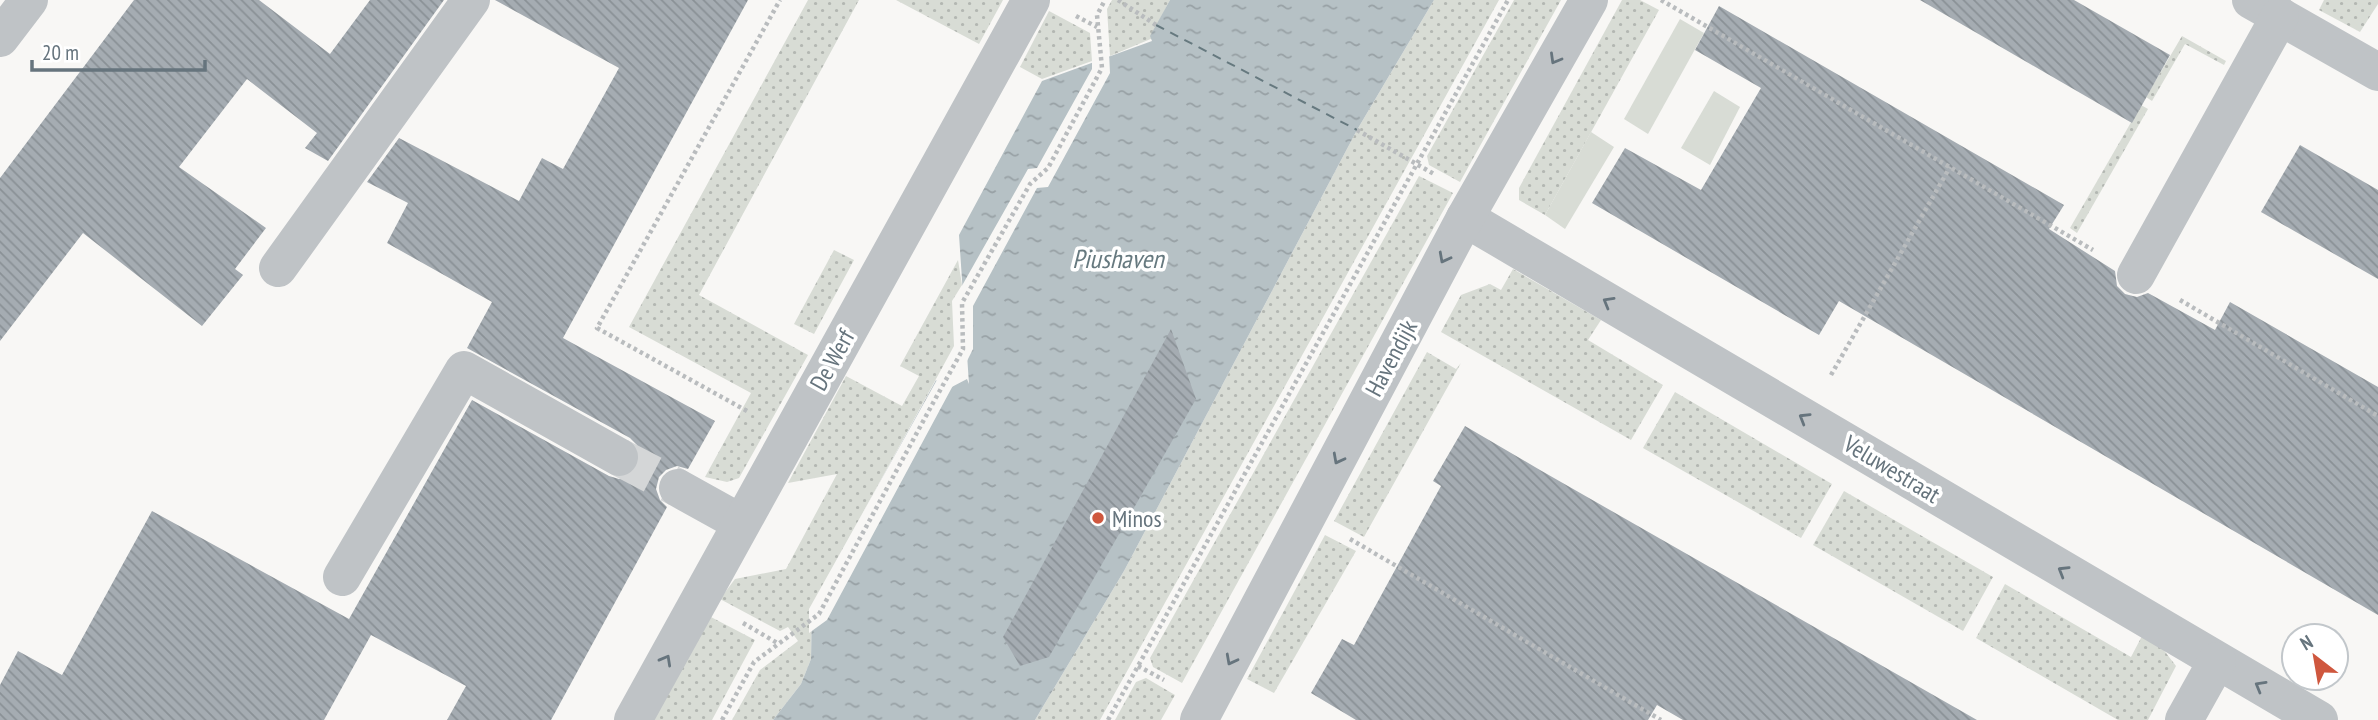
<svg xmlns="http://www.w3.org/2000/svg" width="2378" height="720" viewBox="0 0 2378 720" font-family="'PT Sans Narrow',sans-serif">
	<style>
		.grass { fill: url(#grass-dots) }
		.green { fill: #d8dcd5 }
		.water { fill: url(#water-ripples) }
		.pier { fill: #f8f7f5 }
		.lines { fill: none; stroke-linecap: round; stroke-linejoin: round }
		.ferry { stroke: #66797f; stroke-width: 2; stroke-dasharray: 9 7; stroke-linecap: butt }
		.building { fill: url(#building-back-hatch) }
		.minor-tunnel { stroke: #d4d6d7; stroke-width: 38; stroke-dasharray: 38 19; stroke-linecap: butt }
		.path { stroke: #b9bcbe; stroke-width: 4.5; stroke-dasharray: 3.5 3.5; stroke-linecap: butt }
		.minor { stroke: #bfc3c6; stroke-width: 38 }
		.oneway { stroke: #66747d }
		.poi-dot { fill: #cf573e; stroke: #fff; stroke-width: 2.5 }
		.labels { text-anchor: middle; dominant-baseline: central; stroke-width: 7; stroke-linejoin: round; paint-order: stroke }
		.street-label { font-size: 24px; fill: #66747d; stroke: #fff }
		.poi-label { font-size: 24px; fill: #66747d; stroke: #fff; text-anchor: start }
		.water-label { font-size: 26px; font-style: italic; fill: #66797f; stroke: #fff }
	</style>
	<defs>
		<pattern id="grass-dots" width="8" height="8" patternUnits="userSpaceOnUse" patternTransform="scale(1.75)"><rect width="8" height="8" fill="#d8dcd5"/><path d="M2 2h.1M6 6h.1" fill="none" stroke="#b3b7b2" stroke-width="1.8" stroke-linecap="round"/></pattern>
		<pattern id="water-ripples" width="26" height="14" patternUnits="userSpaceOnUse" patternTransform="scale(1.75)"><rect width="26" height="14" fill="#b6c1c5"/><path d="M2 4q2-2 4 0t4 0M15 11q2-2 4 0t4 0" fill="none" stroke="#98a1a5"/></pattern>
		<pattern id="building-back-hatch" width="6" height="6" patternUnits="userSpaceOnUse" patternTransform="scale(1.75)"><rect width="6" height="6" fill="#a5acb2"/><path d="M-1 5l2 2M0 0l6 6M5-1l2 2" fill="none" stroke="#8a9196"/></pattern>
	</defs>
	<rect width="100%" height="100%" fill="#f8f7f5"/>
	<g class="grass">
		<path d="M808,0H859L699,295L808,355L739,478L727,482L705,477L751,393L629,327Z"/>
		<path d="M896,0H1003L979,44Z"/>
		<path d="M1112,0H1170L1151,36L1153,38L1110,56L1107,9Z"/>
		<path d="M1434,0H1499L1100,720H1035L1124,571L1357,130Z"/>
		<path d="M1514,0H1561L1460,182L1429,165L1427,156Z"/>
		<path d="M1622,0H1640L1659,10L1545,215L1519,200V188Z"/>
		<path d="M2324,0H2378V4L2360,32L2319,10Z"/>
		<path d="M1049,11L1090,33L1092,61L1042,79L1020,67Z"/>
		<path d="M2182,36L2226,61L2224,65L2185,44L2152,101L2146,97Z"/>
		<path d="M2141,105L2148,109L2077,233L2070,228Z"/>
		<path d="M1419,176L1453,193L1182,683L1153,667L1150,658Z"/>
		<path d="M834,250L854,260L814,334L794,324Z"/>
		<path d="M958,260L962,285L952,301L954,346L812,606L811,659L801,684L773,720H732L760,670L798,641L788,627L780,631L720,599L735,579L786,569L837,474L788,483L846,376L902,406L919,376L900,366Z"/>
		<path d="M1513,269L1601,320L1588,340L1663,385L1631,440L1441,332L1461,295L1490,284L1501,290Z"/>
		<path d="M1427,352L1456,369L1461,363L1364,537L1334,521Z"/>
		<path d="M1675,392L1832,484L1801,538L1643,448Z"/>
		<path d="M1844,491L1993,577L1963,631L1813,545Z"/>
		<path d="M1325,535L1356,551L1274,693L1247,679Z"/>
		<path d="M2005,584L2131,657L2142,636L2163,649L2176,666L2148,720H2118L1976,638Z"/>
		<path d="M709,616L755,640L712,720H648Z"/>
		<path d="M1146,678L1175,695L1161,720H1115L1136,682Z"/>
	</g>
	<g class="green">
		<path d="M1680,19L1704,33L1648,134L1624,119Z"/>
		<path d="M1714,91L1740,107L1710,165L1681,148Z"/>
		<path d="M1591,132L1614,147L1565,229L1545,215Z"/>
	</g>
	<path class="water" d="M1170,0H1434L1357,130L1124,571L1035,720H773L801,684L811,659L812,606L936,380L946,390L967,379L969,384L959,235L1042,81L1152,41L1150,36Z"/>
	<g class="pier">
		<path d="M1109,52L1110,73L1048,187L1037,188L973,306V349L965,365L959,291L1028,169L1037,168L1092,69V58Z"/>
		<path d="M938,378L947,385L957,378L827,620L809,633V609Z"/>
	</g>
	<g class="lines">
		<path class="ferry" d="M1156,25L1357,130"/>
	</g>
	<g class="building">
		<path d="M134,0H259L330,54L370,0H444L328,161L305,148L317,133L247,79L179,167L266,228L235,269L243,275L202,326L83,233L0,341V178Z"/>
		<path d="M495,0H748L563,338L715,421L688,469L677,466L666,470L659,477L656,489L660,500L667,507L551,720H447L466,686L371,635L324,720H0V685L18,651L62,675L152,511L349,619L472,400L609,476L619,479L630,476L638,468L641,456L637,445L630,438L467,348L492,302L387,243L408,203L367,182L399,138L519,201L542,158L563,169L619,68Z"/>
		<path d="M1920,0H2074L2170,55L2132,123Z"/>
		<path d="M1719,6L2064,205L2049,229L2115,271L2117,286L2125,294L2137,297L2148,293L2215,330L2230,302L2378,387V615L1839,301L1819,335L1592,203L1625,148L1701,190L1761,88L1695,50Z"/>
		<path d="M2300,145L2378,190V279L2261,212Z"/>
		<path d="M1171,329L1196,399L1049,657L1020,666L1003,637Z"/>
		<path d="M1465,426L1540,470L1977,720H1683L1657,705L1648,720H1356L1311,693L1342,639L1354,645L1441,486L1433,481Z"/>
	</g>
	<g class="lines">
		<path class="minor-tunnel" d="M619,457L678,488"/>
		<g class="path">
			<path d="M1118,0L1156,25"/>
			<path d="M1661,0L2093,250"/>
			<path d="M1076,16L1097,27"/>
			<path d="M1357,130L1434,174"/>
			<path d="M2180,300L2378,416"/>
			<path d="M1831,375L1950,167"/>
			<path d="M747,411L597,328L780,0"/>
			<path d="M1350,539L1661,720"/>
			<path d="M743,623L779,644"/>
			<path d="M1138,666L1164,680"/>
			<path d="M722,720L754,662L819,614L933,403L963,349L962,303L1030,184L1048,168L1102,68L1097,15L1105,0"/>
			<path d="M1108,720L1508,0"/>
		</g>
		<g class="minor">
			<path d="M2251,0L2378,72"/>
			<path d="M0,38L29,0"/>
			<path d="M1465,218L2319,720"/>
			<path d="M278,268L471,0"/>
			<path d="M2136,275L2280,16"/>
			<path d="M678,488L741,523"/>
			<path d="M342,577L464,370L619,457"/>
			<path d="M633,720L1031,0"/>
			<path d="M1199,720L1465,218L1589,0"/>
			<path d="M2184,720L2217,661"/>
		</g>
	</g>
	<defs><path id="oneway-chevron" d="M-2-3.5L2.5 0L-2 3.5" fill="none" stroke-width="1.6" stroke-linecap="round" stroke-linejoin="round" transform="scale(1.75)"/></defs>
	<g class="oneway">
		<use href="#oneway-chevron" transform="translate(1555 59) rotate(120)"/>
		<use href="#oneway-chevron" transform="translate(1444 258) rotate(118)"/>
		<use href="#oneway-chevron" transform="translate(1608 302) rotate(-150)"/>
		<use href="#oneway-chevron" transform="translate(1804 418) rotate(-149)"/>
		<use href="#oneway-chevron" transform="translate(1338 459) rotate(118)"/>
		<use href="#oneway-chevron" transform="translate(2063 571) rotate(-149)"/>
		<use href="#oneway-chevron" transform="translate(666 660) rotate(-61)"/>
		<use href="#oneway-chevron" transform="translate(1231 660) rotate(118)"/>
		<use href="#oneway-chevron" transform="translate(2260 686) rotate(-150)"/>
	</g>
	<circle class="poi-dot" cx="1098" cy="518" r="7"/>
	<g class="labels">
		<g class="street-label">
			<text transform="translate(1391 358) rotate(-62)">Havendijk</text>
			<text transform="translate(832 360) rotate(-61)">De Werf</text>
			<text transform="translate(1892 469) rotate(31)">Veluwestraat</text>
		</g>
		<g class="poi-label">
			<text x="1112" y="518">Minos</text>
		</g>
		<g class="water-label">
			<text x="1118" y="258">Piushaven</text>
		</g>
	</g>
	<g transform="translate(2315 657) rotate(329)"><circle r="33" fill="#ffffff" stroke="#c2c7cb" stroke-width="2"/>
	<path d="M0-5L12 26L0 18L-12 26Z" fill="#cf573e"/>
	<text y="-10" font-size="19" font-weight="bold" text-anchor="middle" fill="#66747d">N</text>
	</g>
	<path d="M32 60v10h173v-10" fill="none" stroke="#66747d" stroke-width="3.5"/>
	<text x="42" y="60" font-size="21" fill="#66747d" stroke="#ffffff" stroke-width="5" paint-order="stroke">20 m</text>
</svg>
